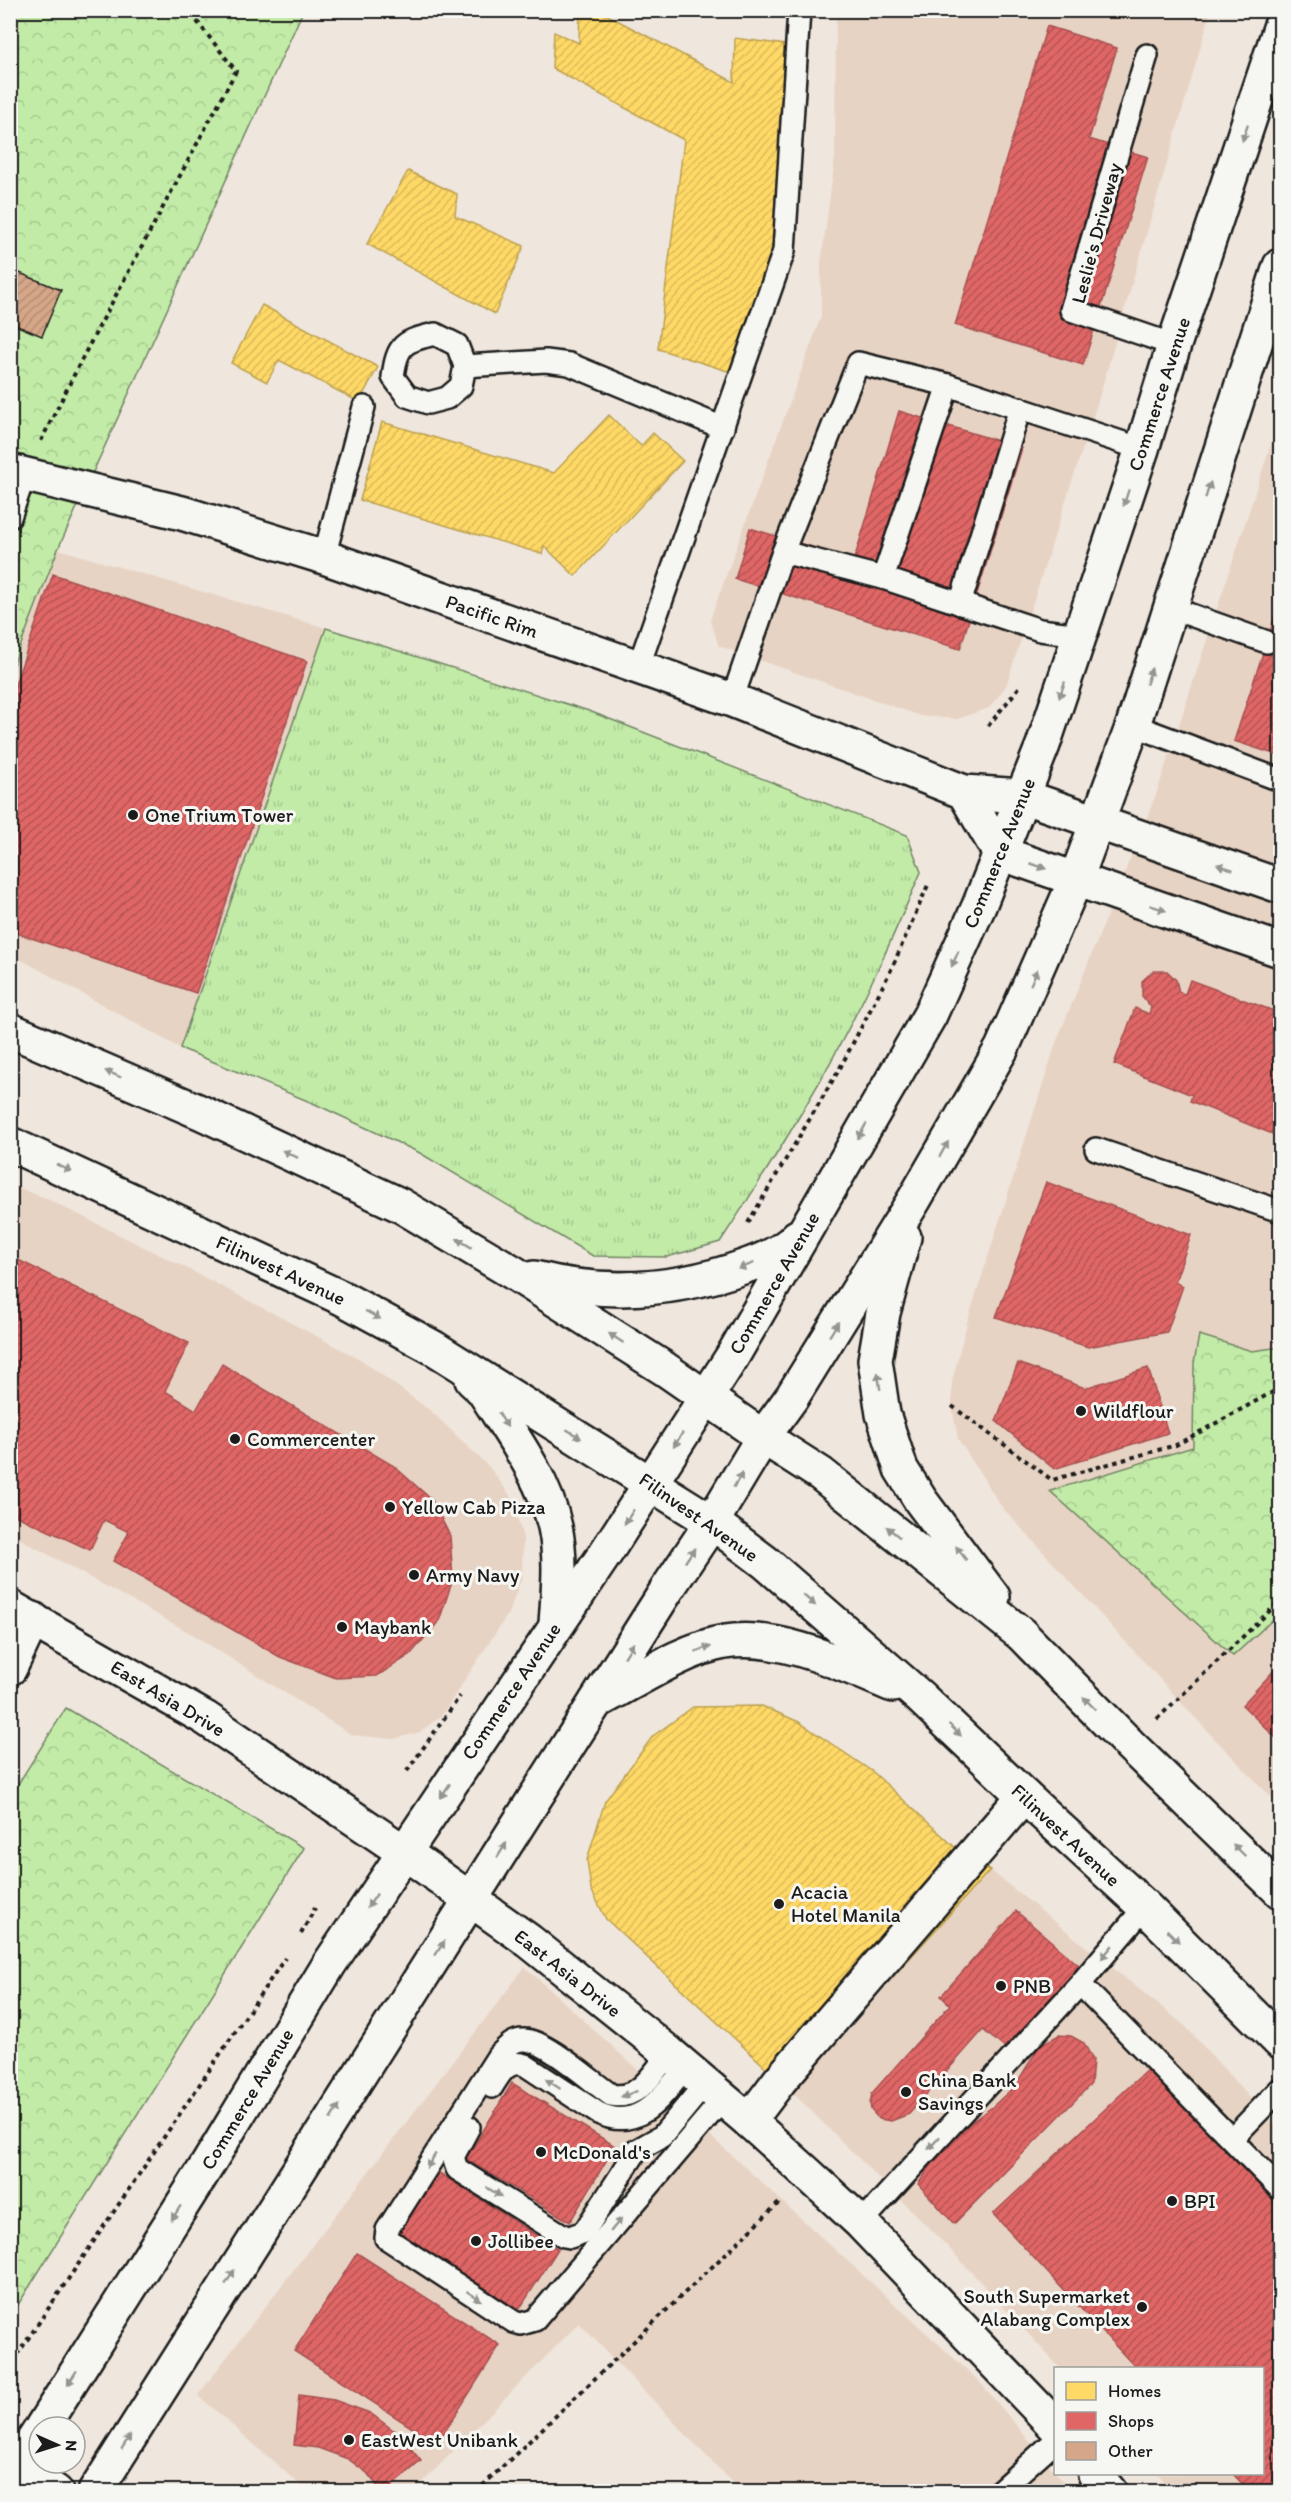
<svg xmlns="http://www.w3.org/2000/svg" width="1291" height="2502" viewBox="0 0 1291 2502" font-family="Itim,sans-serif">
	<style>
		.built { fill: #e7d3c3 }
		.grass { fill: url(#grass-tufts); stroke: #6f8462; stroke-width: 1.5 }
		.forest { fill: url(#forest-crowns); stroke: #6f8462; stroke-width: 1.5 }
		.homes { fill: url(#homes-hatch); stroke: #bba050; stroke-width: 1.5 }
		.shops { fill: url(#shops-hatch); stroke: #a55050; stroke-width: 1.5 }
		.building { fill: url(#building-hatch); stroke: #1c1c1c; stroke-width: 1.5 }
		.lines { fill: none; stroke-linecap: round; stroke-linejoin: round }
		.service-casing { stroke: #1c1c1c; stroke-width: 26 }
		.pedestrian-casing { stroke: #1c1c1c; stroke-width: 38 }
		.minor-casing { stroke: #1c1c1c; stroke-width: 38 }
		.tertiary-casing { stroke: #1c1c1c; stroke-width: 38 }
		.secondary-casing { stroke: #1c1c1c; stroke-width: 38 }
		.path { stroke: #1c1c1c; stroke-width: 4; stroke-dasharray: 4.5 4.5; stroke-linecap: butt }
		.service { stroke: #f6f6f2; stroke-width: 21 }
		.pedestrian { stroke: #f6f6f2; stroke-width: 33 }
		.minor { stroke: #f6f6f2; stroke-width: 33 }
		.tertiary { stroke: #f6f6f2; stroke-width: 33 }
		.secondary { stroke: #f6f6f2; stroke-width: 33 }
		.oneway { fill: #949492 }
		.poi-dot { fill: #1c1c1c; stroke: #f6f6f2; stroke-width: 2 }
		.labels { text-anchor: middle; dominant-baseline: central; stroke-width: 6; stroke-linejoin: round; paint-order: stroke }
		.street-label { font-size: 20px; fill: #1c1c1c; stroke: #f6f6f2 }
		.poi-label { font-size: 20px; fill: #1c1c1c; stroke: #f6f6f2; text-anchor: start }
	</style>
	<defs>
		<pattern id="grass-tufts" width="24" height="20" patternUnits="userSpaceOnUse" patternTransform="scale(1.5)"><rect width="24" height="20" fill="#c2eba7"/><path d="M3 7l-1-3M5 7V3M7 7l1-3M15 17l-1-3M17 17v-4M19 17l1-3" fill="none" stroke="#a6c98f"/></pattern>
		<pattern id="forest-crowns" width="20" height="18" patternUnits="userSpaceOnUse" patternTransform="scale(1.5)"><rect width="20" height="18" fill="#c2eba7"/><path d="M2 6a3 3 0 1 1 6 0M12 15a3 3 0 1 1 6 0" fill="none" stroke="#a6c98f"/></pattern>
		<pattern id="homes-hatch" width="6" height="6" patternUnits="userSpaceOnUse" patternTransform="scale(1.5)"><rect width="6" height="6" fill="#ffd966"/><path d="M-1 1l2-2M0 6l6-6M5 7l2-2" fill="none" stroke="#daba58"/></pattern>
		<pattern id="shops-hatch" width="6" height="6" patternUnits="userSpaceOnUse" patternTransform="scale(1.5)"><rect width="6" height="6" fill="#e06666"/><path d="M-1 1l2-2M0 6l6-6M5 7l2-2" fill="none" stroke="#b55353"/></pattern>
		<pattern id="building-hatch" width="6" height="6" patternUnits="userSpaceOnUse" patternTransform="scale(1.5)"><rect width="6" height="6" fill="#d5a687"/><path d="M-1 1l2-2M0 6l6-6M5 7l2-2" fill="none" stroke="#b68e74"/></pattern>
	</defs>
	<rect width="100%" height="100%" fill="#efe6dd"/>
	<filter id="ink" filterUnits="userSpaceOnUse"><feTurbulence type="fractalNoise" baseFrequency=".0167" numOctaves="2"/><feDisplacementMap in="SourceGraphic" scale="12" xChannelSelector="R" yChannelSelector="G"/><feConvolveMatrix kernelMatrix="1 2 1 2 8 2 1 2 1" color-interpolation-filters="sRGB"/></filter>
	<g filter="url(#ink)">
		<g class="built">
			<path d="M836,11H1211L1098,401L1006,686L989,708L957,719L921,716L719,646L710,620L821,317V263L835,158Z"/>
			<path d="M1280,417V1806L1212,1736L1001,1506L958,1439L952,1406V1381L967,1323L1056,1043L1157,792Z"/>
			<path d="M58,549L326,628L180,1048L11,954L10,670Z"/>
			<path d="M10,1184L49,1200L190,1270L360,1359L432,1412L489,1467L512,1498L523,1538L522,1577L508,1614L442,1715L420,1732L393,1739L352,1735L192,1634L11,1534Z"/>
			<path d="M990,1870L1185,2026L1280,2131V2491H1174L1158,2474H1262V2368H1060L946,2245L790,2090Z"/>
			<path d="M525,1967L979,2381L1071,2491H740L579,2323L414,2491H307L198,2395Z"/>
		</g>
		<path class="grass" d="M326,628L589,711L907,835L921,872C906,906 892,939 876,973C832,1067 777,1156 720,1242L667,1257L593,1256L420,1153L315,1104L180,1048Z"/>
		<g class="forest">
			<path d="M11,11H303L58,549L11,670Z"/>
			<path d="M1199,1335L1252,1351L1280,1347V1613L1233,1656L1050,1491L1193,1447L1194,1363Z"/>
			<path d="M66,1708L304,1848L11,2316V1795Z"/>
		</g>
		<g class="homes">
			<path d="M580,10H598L734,82L735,38L793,46L781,230L731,372L658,349L684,140L552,68L554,32L579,43Z"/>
			<path d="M408,171L457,194L455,216L524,246L495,314L367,244Z"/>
			<path d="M262,305L378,367L359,402L279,360L267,382L231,363Z"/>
			<path d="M609,415L641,446L653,433L683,461L575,576L544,546L542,554L360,500L382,422L554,473Z"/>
			<path d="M762,1706L799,1722L873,1772L969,1860L990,1870L790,2090L606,1919L591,1889L587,1860L605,1801L653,1736L693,1707Z"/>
		</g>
		<g class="shops">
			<path d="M1047,26L1117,48L1089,139L1148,157L1083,365L955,325Z"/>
			<path d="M899,411L1022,448L960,649L735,579L750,528L854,560Z"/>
			<path d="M53,574L307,661L196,993L10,931V699Z"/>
			<path d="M1280,601V756L1234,741Z"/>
			<path d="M1153,971H1167L1176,980L1179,992L1185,994L1190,980L1274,1011L1273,1016L1280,1019V1137L1190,1101L1192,1095L1114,1064L1135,1008L1149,1014L1151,1007L1142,996V981Z"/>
			<path d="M1046,1182L1191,1235L1175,1282L1183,1286L1167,1332L1088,1347L996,1317Z"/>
			<path d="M10,1256L189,1343L165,1391L196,1410L222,1364L394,1466L432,1500L450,1536L453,1579L439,1621L410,1655L377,1676L336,1678L280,1657L113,1561L129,1532L104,1520L90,1550L10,1513Z"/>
			<path d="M1018,1363L1085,1388L1148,1368L1168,1433L1054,1469L996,1421Z"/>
			<path d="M1280,1664V1742L1242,1705Z"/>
			<path d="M1016,1911L1080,1966L1006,2049L983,2030L909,2114L891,2121L879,2119L871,2110L870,2104L872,2093L950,2005L941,1996Z"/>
			<path d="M1059,2035L1071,2036L1084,2043L1093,2060L1091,2084L954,2224L918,2184L952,2136L992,2107L1015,2086L1040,2045Z"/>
			<path d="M1150,2067L1280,2208V2492H1250L1233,2474H1262V2368H1136L993,2214Z"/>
			<path d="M512,2083L615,2146L570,2222L466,2159Z"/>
			<path d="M433,2169L558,2249L517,2313L393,2234Z"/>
			<path d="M357,2253L500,2345L437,2444L294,2351Z"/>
			<path d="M299,2395L334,2400L370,2413L400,2435L421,2461L385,2492H382L367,2473L348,2459L318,2448L294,2445Z"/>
		</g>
		<path class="building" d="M10,269L61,290L42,336L10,323Z"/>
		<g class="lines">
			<defs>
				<g id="service">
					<path d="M1147,55L1071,310L1174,345"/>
					<path d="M465,366L461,386L447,398L428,403L407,396L393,377C397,344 404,341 435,334L457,345L465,366L546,361L569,364L723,428"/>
					<path d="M10,517L25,474"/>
					<path d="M783,552L883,578L1040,630L1080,635"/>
					<path d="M324,557L364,407"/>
					<path d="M883,578L948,385"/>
					<path d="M960,604L1020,408"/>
					<path d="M1171,608L1267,642"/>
					<path d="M638,668L784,251L799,10"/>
					<path d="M732,700L783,552L858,363L948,385L1142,449"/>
					<path d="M1133,725L1280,780"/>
					<path d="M1096,1149L1280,1211"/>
					<path d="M1080,1984L1280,2189"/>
					<path d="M669,2053C654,2072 639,2101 611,2095C592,2082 547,2041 525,2040C513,2039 506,2048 498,2056L387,2230L386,2238L514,2322L521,2324L535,2320L723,2099"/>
					<path d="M492,2087C500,2074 507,2059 525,2065L598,2113C640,2133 662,2095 686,2068"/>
					<path d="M469,2127L453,2157L457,2169L564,2236L570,2237L584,2232L637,2150L662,2136L705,2084"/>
					<path d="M1232,2139L1280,2089"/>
					<path d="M861,2223L1080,1984L1145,1907"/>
					<path d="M998,2492L1056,2440"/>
				</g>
				<path id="pedestrian" d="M749,2121L780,2080L1024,1796"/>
				<g id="minor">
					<path d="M10,471L182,513L324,557L732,700L964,792L1022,796L1280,886"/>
					<path d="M964,792L1000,853L1280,950"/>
					<path d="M10,1607L205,1718L404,1852L529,1941L669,2053L749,2121L809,2175L861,2223L1056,2427"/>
					<path d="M10,1668L33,1619"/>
					<path d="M1095,2474L1110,2492"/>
				</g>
				<path id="tertiary" d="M10,2460L56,2492"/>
				<g id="secondary">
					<path d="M10,1030L200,1112L400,1205L514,1273L665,1369L763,1437L821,1474L1021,1634L1130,1745L1280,1891"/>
					<path d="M10,1144L342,1298L434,1348L712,1522L765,1562L920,1697L1024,1796L1145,1907L1280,2042"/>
					<path d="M904,1237L883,1313L875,1360L883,1414L901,1469L921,1501L993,1597"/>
					<path d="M534,1278C605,1296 677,1291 746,1266C763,1260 785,1251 797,1237"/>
					<path d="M472,1380L483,1390C510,1433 544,1477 555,1527C562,1559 558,1592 556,1624"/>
					<path d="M596,1702C633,1683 685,1648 725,1642C779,1633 844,1665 893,1685"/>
					<path d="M42,2427L208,2164L330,1963L607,1551L732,1357L930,1015L979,906L1043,745L1142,449L1174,345L1280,28"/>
					<path d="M10,2477L39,2432"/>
					<path d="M95,2492L668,1588L712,1522L763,1437L792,1397L914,1200L1002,1048L1076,879L1133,725L1280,266"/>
				</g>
			</defs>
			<use href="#service" class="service-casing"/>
			<use href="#pedestrian" class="pedestrian-casing"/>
			<use href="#minor" class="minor-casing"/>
			<use href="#tertiary" class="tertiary-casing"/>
			<use href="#secondary" class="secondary-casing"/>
			<g class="path">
				<path d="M41,441L85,353L236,71L188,10"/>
				<path d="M988,726L1022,684"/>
				<path d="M748,1223L840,1068L891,970L928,885"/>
				<path d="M952,1406L1052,1480L1176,1445L1280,1388"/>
				<path d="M1157,1719L1280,1601"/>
				<path d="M407,1771L460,1696"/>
				<path d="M301,1934L315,1908"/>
				<path d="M17,2355L285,1958"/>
				<path d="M476,2492L782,2200"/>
			</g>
			<use href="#service" class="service"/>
			<use href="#pedestrian" class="pedestrian"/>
			<use href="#minor" class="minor"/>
			<use href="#tertiary" class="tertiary"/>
			<use href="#secondary" class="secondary"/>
		</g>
		<defs><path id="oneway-solid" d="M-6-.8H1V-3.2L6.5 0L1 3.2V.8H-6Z" transform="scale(1.5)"/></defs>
		<g class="oneway">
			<use href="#oneway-solid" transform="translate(1245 133) rotate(109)"/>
			<use href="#oneway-solid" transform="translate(1208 490) rotate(-72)"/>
			<use href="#oneway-solid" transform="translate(1126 498) rotate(108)"/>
			<use href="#oneway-solid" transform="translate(1149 676) rotate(-72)"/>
			<use href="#oneway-solid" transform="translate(1062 690) rotate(109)"/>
			<use href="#oneway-solid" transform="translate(1038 866) rotate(19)"/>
			<use href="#oneway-solid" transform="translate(1225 867) rotate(-161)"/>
			<use href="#oneway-solid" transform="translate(1158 908) rotate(19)"/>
			<use href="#oneway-solid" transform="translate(955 959) rotate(114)"/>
			<use href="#oneway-solid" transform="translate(1034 977) rotate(-66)"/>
			<use href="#oneway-solid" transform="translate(113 1074) rotate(-157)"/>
			<use href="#oneway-solid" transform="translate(862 1131) rotate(120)"/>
			<use href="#oneway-solid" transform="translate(944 1149) rotate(-60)"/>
			<use href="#oneway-solid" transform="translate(290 1154) rotate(-155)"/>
			<use href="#oneway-solid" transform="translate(64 1168) rotate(25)"/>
			<use href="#oneway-solid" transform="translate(464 1243) rotate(-149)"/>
			<use href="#oneway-solid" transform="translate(746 1266) rotate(160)"/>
			<use href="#oneway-solid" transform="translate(373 1315) rotate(28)"/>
			<use href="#oneway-solid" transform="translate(834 1329) rotate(-58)"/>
			<use href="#oneway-solid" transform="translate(616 1338) rotate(-147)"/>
			<use href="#oneway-solid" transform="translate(879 1381) rotate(-98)"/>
			<use href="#oneway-solid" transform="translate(503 1420) rotate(58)"/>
			<use href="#oneway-solid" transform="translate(574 1434) rotate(32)"/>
			<use href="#oneway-solid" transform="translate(678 1440) rotate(122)"/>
			<use href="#oneway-solid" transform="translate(738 1480) rotate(-59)"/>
			<use href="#oneway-solid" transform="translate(629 1517) rotate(123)"/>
			<use href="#oneway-solid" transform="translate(893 1532) rotate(-141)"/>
			<use href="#oneway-solid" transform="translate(961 1553) rotate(-127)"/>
			<use href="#oneway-solid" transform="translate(690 1555) rotate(-56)"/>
			<use href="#oneway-solid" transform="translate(809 1600) rotate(41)"/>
			<use href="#oneway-solid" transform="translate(703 1649) rotate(-17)"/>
			<use href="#oneway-solid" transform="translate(629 1650) rotate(-58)"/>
			<use href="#oneway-solid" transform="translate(1089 1703) rotate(-135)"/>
			<use href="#oneway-solid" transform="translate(955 1730) rotate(44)"/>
			<use href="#oneway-solid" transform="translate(445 1791) rotate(124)"/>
			<use href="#oneway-solid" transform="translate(502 1850) rotate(-58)"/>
			<use href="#oneway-solid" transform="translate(1239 1850) rotate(-136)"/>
			<use href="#oneway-solid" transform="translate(372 1901) rotate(124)"/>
			<use href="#oneway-solid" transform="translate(1173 1936) rotate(45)"/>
			<use href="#oneway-solid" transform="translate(440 1948) rotate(-57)"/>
			<use href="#oneway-solid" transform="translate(1107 1952) rotate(130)"/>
			<use href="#oneway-solid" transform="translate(553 2084) rotate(-147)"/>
			<use href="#oneway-solid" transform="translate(629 2094) rotate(160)"/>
			<use href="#oneway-solid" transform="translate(335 2112) rotate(-58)"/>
			<use href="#oneway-solid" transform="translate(934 2143) rotate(133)"/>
			<use href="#oneway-solid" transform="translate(431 2161) rotate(122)"/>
			<use href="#oneway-solid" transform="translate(494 2192) rotate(32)"/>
			<use href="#oneway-solid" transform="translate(176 2213) rotate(122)"/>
			<use href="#oneway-solid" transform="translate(616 2225) rotate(-50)"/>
			<use href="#oneway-solid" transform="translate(230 2277) rotate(-58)"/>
			<use href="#oneway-solid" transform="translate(474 2296) rotate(33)"/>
			<use href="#oneway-solid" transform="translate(72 2378) rotate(122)"/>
			<use href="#oneway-solid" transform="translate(126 2442) rotate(-58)"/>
		</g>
	</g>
	<g class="poi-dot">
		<circle cx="133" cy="815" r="6"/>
		<circle cx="1081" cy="1411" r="6"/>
		<circle cx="235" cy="1439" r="6"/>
		<circle cx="390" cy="1507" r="6"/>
		<circle cx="414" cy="1575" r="6"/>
		<circle cx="342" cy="1627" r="6"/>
		<circle cx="779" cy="1904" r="6"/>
		<circle cx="1001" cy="1986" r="6"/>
		<circle cx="906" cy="2092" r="6"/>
		<circle cx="541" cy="2152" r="6"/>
		<circle cx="1172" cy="2201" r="6"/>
		<circle cx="476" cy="2241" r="6"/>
		<circle cx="1142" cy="2307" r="6"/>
		<circle cx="349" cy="2440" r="6"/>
	</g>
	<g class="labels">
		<g class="street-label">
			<text transform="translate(1096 233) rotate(-75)">Leslie's Driveway</text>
			<text transform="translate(1159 394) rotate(-72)">Commerce Avenue</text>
			<text transform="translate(492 616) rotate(19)">Pacific Rim</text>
			<text transform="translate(999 853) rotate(-68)">Commerce Avenue</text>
			<text transform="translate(281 1270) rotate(25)">Filinvest Avenue</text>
			<text transform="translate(774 1283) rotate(-60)">Commerce Avenue</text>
			<text transform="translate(699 1517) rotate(35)">Filinvest Avenue</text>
			<text transform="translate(511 1691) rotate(-56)">Commerce Avenue</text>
			<text transform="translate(168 1698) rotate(31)">East Asia Drive</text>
			<text transform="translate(1066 1835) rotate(43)">Filinvest Avenue</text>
			<text transform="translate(568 1973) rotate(38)">East Asia Drive</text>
			<text transform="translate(247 2099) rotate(-59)">Commerce Avenue</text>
		</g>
		<g class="poi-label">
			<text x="145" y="815">One Trium Tower</text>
			<text x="1093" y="1411">Wildflour</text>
			<text x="247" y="1439">Commercenter</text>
			<text x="402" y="1507">Yellow Cab Pizza</text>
			<text x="426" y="1575">Army Navy</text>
			<text x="354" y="1627">Maybank</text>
			<text x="791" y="1892">Acacia<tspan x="791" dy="23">Hotel Manila</tspan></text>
			<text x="1013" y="1986">PNB</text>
			<text x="918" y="2080">China Bank<tspan x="918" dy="23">Savings</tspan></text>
			<text x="553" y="2152">McDonald's</text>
			<text x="1184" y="2201">BPI</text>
			<text x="488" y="2241">Jollibee</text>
			<text x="1130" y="2296" text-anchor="end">South Supermarket<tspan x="1130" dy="23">Alabang Complex</tspan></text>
			<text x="361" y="2440">EastWest Unibank</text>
		</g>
	</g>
	<rect width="1291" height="2502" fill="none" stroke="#f6f6f2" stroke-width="36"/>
	<rect x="18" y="18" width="1255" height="2466" fill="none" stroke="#1c1c1c" stroke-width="2" filter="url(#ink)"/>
	<rect x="1054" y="2367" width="210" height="108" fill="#f6f6f2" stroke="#9f9f9c" stroke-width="1.5"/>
	<rect x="1066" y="2382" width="30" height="18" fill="#ffd966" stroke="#9f9f9c" stroke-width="1.5"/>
	<text x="1108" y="2397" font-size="18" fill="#1c1c1c">Homes</text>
	<rect x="1066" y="2412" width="30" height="18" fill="#e06666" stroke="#9f9f9c" stroke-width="1.5"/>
	<text x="1108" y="2427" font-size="18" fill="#1c1c1c">Shops</text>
	<rect x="1066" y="2442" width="30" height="18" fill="#d5a687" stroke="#9f9f9c" stroke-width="1.5"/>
	<text x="1108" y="2457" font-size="18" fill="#1c1c1c">Other</text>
	<g transform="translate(57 2445) rotate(93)"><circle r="28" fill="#f6f6f2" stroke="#9f9f9c" stroke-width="1.5"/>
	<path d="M0-4.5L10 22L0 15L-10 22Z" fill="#1c1c1c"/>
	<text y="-9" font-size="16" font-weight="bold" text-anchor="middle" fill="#1c1c1c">N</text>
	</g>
</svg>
